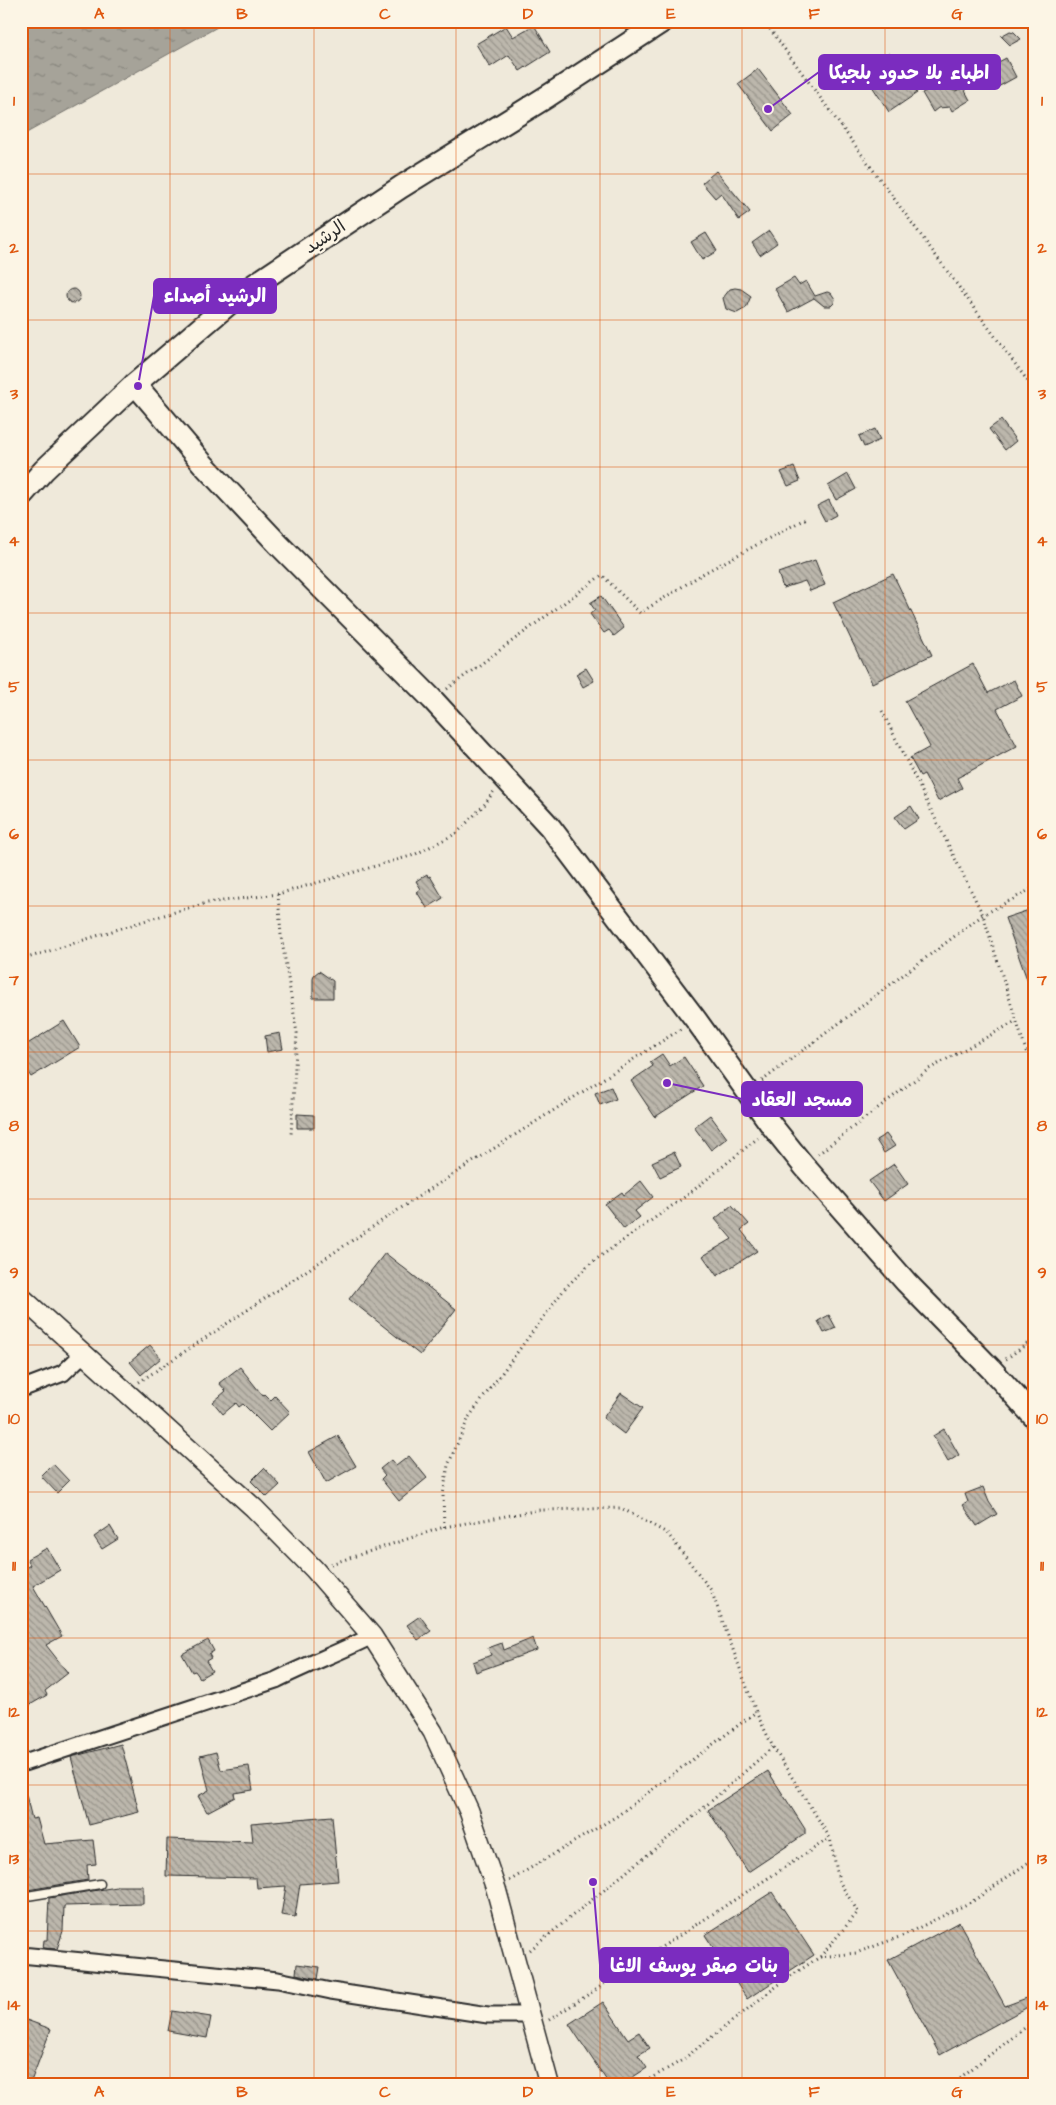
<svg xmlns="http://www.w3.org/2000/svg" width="1056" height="2105" viewBox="0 0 1056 2105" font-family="'Architects Daughter','Playpen Sans Arabic',sans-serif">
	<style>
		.water { fill: url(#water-ripples); stroke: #75736d }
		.building { fill: url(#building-back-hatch); stroke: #2b2b2b }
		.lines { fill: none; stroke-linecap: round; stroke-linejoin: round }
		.service-casing { stroke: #2b2b2b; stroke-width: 11 }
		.minor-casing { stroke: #2b2b2b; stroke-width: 19 }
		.tertiary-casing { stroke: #2b2b2b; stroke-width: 22 }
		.secondary-casing { stroke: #2b2b2b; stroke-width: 25 }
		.path { stroke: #2b2b2b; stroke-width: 3; stroke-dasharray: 1 4; stroke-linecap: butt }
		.service { stroke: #fcf5e5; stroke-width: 8 }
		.minor { stroke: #fcf5e5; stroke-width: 15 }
		.tertiary { stroke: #fcf5e5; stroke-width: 19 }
		.secondary { stroke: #fcf5e5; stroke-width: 21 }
		.grid { fill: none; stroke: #df570e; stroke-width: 1; stroke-opacity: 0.55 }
		.labels { text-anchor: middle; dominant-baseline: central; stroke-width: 4.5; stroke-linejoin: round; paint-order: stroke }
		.street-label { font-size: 18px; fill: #2b2b2b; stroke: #fcf5e5 }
		.leader { fill: none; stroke: #7b2cbf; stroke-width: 2 }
		.callout-dot { fill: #7b2cbf; stroke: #fcf5e5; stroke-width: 2 }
		.callout { fill: #7b2cbf; stroke: #7b2cbf; stroke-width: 2 }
		.callout-label { font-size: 19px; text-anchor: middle; font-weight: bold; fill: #fff }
		.neatline { fill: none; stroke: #df570e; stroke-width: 2 }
		.grid-label { font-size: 16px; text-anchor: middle; font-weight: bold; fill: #df570e }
	</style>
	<defs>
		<pattern id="water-ripples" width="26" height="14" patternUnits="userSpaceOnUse" patternTransform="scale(1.25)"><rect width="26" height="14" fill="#a6a399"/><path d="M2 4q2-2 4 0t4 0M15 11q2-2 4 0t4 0" fill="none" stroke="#87857d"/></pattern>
		<pattern id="building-back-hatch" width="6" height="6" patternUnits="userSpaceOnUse" patternTransform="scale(1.25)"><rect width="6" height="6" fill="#bcb7ac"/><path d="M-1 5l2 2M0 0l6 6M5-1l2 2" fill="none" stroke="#99958c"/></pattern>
	</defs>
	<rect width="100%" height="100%" fill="#efe9da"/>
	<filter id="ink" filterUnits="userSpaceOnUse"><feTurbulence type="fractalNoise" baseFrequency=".02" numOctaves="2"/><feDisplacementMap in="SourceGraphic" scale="10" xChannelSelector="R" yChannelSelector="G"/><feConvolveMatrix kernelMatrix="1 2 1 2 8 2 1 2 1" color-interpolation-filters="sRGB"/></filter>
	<g filter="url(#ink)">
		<path class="water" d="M21,21H228L21,136Z"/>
		<g class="building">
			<path d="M534,25L550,52L520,71L509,55L490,67L476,44L506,26L513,37Z"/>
			<path d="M1010,31L1014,32L1021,39L1010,45L1001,36Z"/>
			<path d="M890,53L917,93L889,112L866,77L875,71L871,65Z"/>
			<path d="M1006,58L1016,77L996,88L986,69Z"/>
			<path d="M758,69L793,115L773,131L738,84Z"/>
			<path d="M933,87L935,89L944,88L956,91L963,87L970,100L952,111L950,107L938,108L933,112L922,93Z"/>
			<path d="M716,171L750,212L739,220L721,193L715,198L702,183Z"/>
			<path d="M769,231L777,243L760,255L752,243Z"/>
			<path d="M706,233L717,251L702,260L691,242Z"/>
			<path d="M794,278L799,285L806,281L815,296L827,292L831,293L835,299L834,303L831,306H824L814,298L788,312L775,289Z"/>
			<path d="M735,288L741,289L751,296L746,308L737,313L726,309L723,298L730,289Z"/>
			<circle cx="73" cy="296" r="7"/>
			<path d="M1001,420L1016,441L1005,450L989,429Z"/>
			<path d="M875,429L880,440L864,447L859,436Z"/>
			<path d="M794,467L800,481L788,486L781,472Z"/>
			<path d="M848,474L856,489L836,500L828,486Z"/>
			<path d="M829,500L836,515L825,521L817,506Z"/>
			<path d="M815,560L825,585L810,591L805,581L783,588L778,573Z"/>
			<path d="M893,574L932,655L872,683L833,602Z"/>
			<path d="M601,596L624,628L614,636L609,630L604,633L590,614L595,610L590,603Z"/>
			<path d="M973,664L988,693L1014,680L1022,696L997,709L1017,746L957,778L962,788L938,801L924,774L920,776L910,758L930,747L905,701Z"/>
			<path d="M586,668L594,681L583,687L576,674Z"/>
			<path d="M911,806L919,819L904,829L895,817Z"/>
			<path d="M427,874L428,877L430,876L443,898L427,908L417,892L421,889L416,881Z"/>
			<path d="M1035,908V996H1033L1005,918Z"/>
			<path d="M319,971L333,981V998H313V979L314,975Z"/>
			<path d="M64,1021L80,1047L31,1077L21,1062V1048Z"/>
			<path d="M280,1033L283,1049L267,1052L265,1036Z"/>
			<path d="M662,1054L670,1066L684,1057L703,1086L655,1117L631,1081L653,1066L650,1062Z"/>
			<path d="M611,1087L616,1099L600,1105L595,1093Z"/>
			<path d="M297,1114L314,1115V1128H297Z"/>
			<path d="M710,1115L727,1138L711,1150L694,1127Z"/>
			<path d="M886,1134L895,1146L884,1153L876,1140Z"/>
			<path d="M674,1152L681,1167L660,1177L652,1162Z"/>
			<path d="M894,1164L908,1184L884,1201L869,1181Z"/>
			<path d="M641,1181L653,1197L635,1211L640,1217L624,1229L605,1204L622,1192L624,1195Z"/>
			<path d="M732,1205L749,1224L741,1230L757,1251L717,1276L703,1256L732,1239L715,1219Z"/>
			<path d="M385,1253L456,1309L420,1355L349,1299Z"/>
			<path d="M829,1315L836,1328L824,1333L818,1321Z"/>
			<path d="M150,1345L161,1358L141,1375L130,1362Z"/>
			<path d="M240,1367L263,1396L265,1394L271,1400L275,1396L290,1412L270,1431L243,1404L239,1407L236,1403L223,1414L213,1402L226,1391L219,1383Z"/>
			<path d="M621,1393L643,1408L624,1434L603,1418Z"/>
			<path d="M944,1429L959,1455L948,1462L933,1436Z"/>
			<path d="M338,1436L356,1466L326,1483L309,1452Z"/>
			<path d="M409,1456L427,1478L399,1501L381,1479L385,1475L380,1469L391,1460L396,1466Z"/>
			<path d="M53,1464L69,1481L57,1493L41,1476Z"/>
			<path d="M264,1468L280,1485L267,1497L251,1481Z"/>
			<path d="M983,1487L989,1502L997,1514L977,1526L963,1505L968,1502L965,1494Z"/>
			<path d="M110,1526L118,1539L102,1549L94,1537Z"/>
			<path d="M47,1548L60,1570L33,1586L62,1636L46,1645L68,1673L45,1691L47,1695L28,1706L21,1696V1564L24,1569L30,1565L27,1559Z"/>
			<path d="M420,1616L431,1631L418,1640L407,1625Z"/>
			<path d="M533,1638L537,1650L476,1672L473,1662L491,1655L488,1648L502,1643L504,1650Z"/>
			<path d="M208,1640L214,1651L209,1654L211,1658L206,1661L212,1671L200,1678L195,1671L192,1672L182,1654Z"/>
			<path d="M121,1744L139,1812L89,1825L71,1757Z"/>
			<path d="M216,1752L221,1770L249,1766L253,1790L234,1793L235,1797L207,1812L198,1796L209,1790L200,1756Z"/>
			<path d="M768,1771L805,1829V1834L748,1872L708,1810Z"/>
			<path d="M26,1795L32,1819L37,1818L44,1844L93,1840L96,1864L87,1865L88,1880L21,1891V1796Z"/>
			<path d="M332,1816L338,1881L300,1884L295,1917L281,1915L286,1886L257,1888L256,1878L166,1876L167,1839L253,1842L251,1823Z"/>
			<path d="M117,1886H143V1904L64,1906L63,1931L57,1949L43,1948L44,1940H47L49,1898L117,1887Z"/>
			<path d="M772,1892L814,1955L747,1999L705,1935Z"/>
			<path d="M959,1922L1005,2006L1032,1996L1035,2003L940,2055L888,1960Z"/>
			<path d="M297,1964L320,1967L318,1979L296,1974Z"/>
			<path d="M603,2002L628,2039L639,2032L650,2048L638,2055L647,2068L622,2084H609L569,2024Z"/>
			<path d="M172,2011L211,2017L207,2038L168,2031Z"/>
			<path d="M21,2018L51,2029L30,2084H21Z"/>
		</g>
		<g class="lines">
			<defs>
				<path id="service" d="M21,1897L100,1884"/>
				<g id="minor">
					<path d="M21,1389L63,1373L84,1353"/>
					<path d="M21,1764L276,1680C308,1664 340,1652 372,1636"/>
					<path d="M21,1955L278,1980L331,1991L488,2015H531"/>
				</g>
				<path id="tertiary" d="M21,1297L254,1508L314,1569L372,1636L433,1732L469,1811L496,1889L549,2084"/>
				<g id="secondary">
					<path d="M135,384L203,464L278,544L432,699L550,827L696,1020L772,1126L804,1166L906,1282L992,1370L1035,1418"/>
					<path d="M21,496L44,470L135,384L239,295L401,187L548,96L663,21"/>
				</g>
			</defs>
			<use href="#service" class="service-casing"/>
			<use href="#minor" class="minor-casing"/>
			<use href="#tertiary" class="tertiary-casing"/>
			<use href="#secondary" class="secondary-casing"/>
			<g class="path">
				<path d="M764,21L1035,391"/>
				<path d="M447,689L602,575L640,613L704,573L805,519"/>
				<path d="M882,711L983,915L1026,1051L1035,1061"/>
				<path d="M278,894L281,935L297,1033L291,1135"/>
				<path d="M21,960L150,919L207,903L278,894L414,855L457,833L485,804L494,791"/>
				<path d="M762,1081L983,915L1035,887"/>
				<path d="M818,1154L929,1069L1016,1021"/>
				<path d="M1006,1359L1035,1338"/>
				<path d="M139,1382L410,1202L681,1029"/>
				<path d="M444,1527L443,1495L448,1465L469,1417L566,1287L591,1263L686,1196L758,1138"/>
				<path d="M331,1564L444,1527L540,1510L621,1508L667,1533L711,1590L756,1712L617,1816L509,1881"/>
				<path d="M530,1950L677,1831L773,1747"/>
				<path d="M820,1957L856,1953L902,1936L973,1901L1035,1858"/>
				<path d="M549,2020L830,1838"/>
				<path d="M641,2084L681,2061L786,1979L820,1957L858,1912L839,1881L830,1838L773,1747L756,1712"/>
				<path d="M952,2084L1035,2020"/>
			</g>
			<use href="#service" class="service"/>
			<use href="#minor" class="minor"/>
			<use href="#tertiary" class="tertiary"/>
			<use href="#secondary" class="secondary"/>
		</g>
	</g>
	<path class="grid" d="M170,21V2084M314,21V2084M456,21V2084M600,21V2084M742,21V2084M885,21V2084M21,174H1035M21,320H1035M21,467H1035M21,613H1035M21,760H1035M21,906H1035M21,1052H1035M21,1199H1035M21,1345H1035M21,1492H1035M21,1638H1035M21,1785H1035M21,1931H1035"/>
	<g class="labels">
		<g class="street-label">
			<text transform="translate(325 237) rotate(-34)">الرشيد</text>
		</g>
	</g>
	<path class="leader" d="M768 109L819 72M138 386L154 296M667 1083L742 1099M593 1882L600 1965"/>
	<g class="callout-dot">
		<circle cx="768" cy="109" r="5"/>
		<circle cx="138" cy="386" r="5"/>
		<circle cx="667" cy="1083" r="5"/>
		<circle cx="593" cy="1882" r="5"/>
	</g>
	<g class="callout">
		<rect x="819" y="55" width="181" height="34" rx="5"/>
		<rect x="154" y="279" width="122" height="34" rx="5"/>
		<rect x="742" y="1082" width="120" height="34" rx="5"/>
		<rect x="600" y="1948" width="188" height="34" rx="5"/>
	</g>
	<g class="callout-label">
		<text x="909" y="79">اطباء بلا حدود بلجيكا</text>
		<text x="215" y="302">الرشيد أصداء</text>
		<text x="802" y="1106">مسجد العقاد</text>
		<text x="694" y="1972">بنات صقر يوسف الاغا</text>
	</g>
	<rect width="1056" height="2105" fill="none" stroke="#fcf5e5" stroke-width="55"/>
	<rect x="28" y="28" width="1000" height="2050" class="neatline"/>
	<g class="grid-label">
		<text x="99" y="19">A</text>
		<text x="242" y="19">B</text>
		<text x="385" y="19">C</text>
		<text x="528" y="19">D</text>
		<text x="671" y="19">E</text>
		<text x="814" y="19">F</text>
		<text x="957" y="19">G</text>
		<text x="14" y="106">1</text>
		<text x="1042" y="106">1</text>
		<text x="14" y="253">2</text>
		<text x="1042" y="253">2</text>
		<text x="14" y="399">3</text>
		<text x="1042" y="399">3</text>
		<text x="14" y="546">4</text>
		<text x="1042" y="546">4</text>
		<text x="14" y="692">5</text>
		<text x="1042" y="692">5</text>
		<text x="14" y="839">6</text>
		<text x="1042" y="839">6</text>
		<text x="14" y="985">7</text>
		<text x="1042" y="985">7</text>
		<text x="14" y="1131">8</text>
		<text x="1042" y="1131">8</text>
		<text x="14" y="1278">9</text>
		<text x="1042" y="1278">9</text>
		<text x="14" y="1424">10</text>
		<text x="1042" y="1424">10</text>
		<text x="14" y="1571">11</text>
		<text x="1042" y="1571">11</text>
		<text x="14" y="1717">12</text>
		<text x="1042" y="1717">12</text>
		<text x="14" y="1864">13</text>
		<text x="1042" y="1864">13</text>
		<text x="14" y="2010">14</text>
		<text x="1042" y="2010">14</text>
		<text x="99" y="2097">A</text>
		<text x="242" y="2097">B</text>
		<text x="385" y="2097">C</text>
		<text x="528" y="2097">D</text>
		<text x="671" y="2097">E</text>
		<text x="814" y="2097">F</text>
		<text x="957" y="2097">G</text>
	</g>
</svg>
